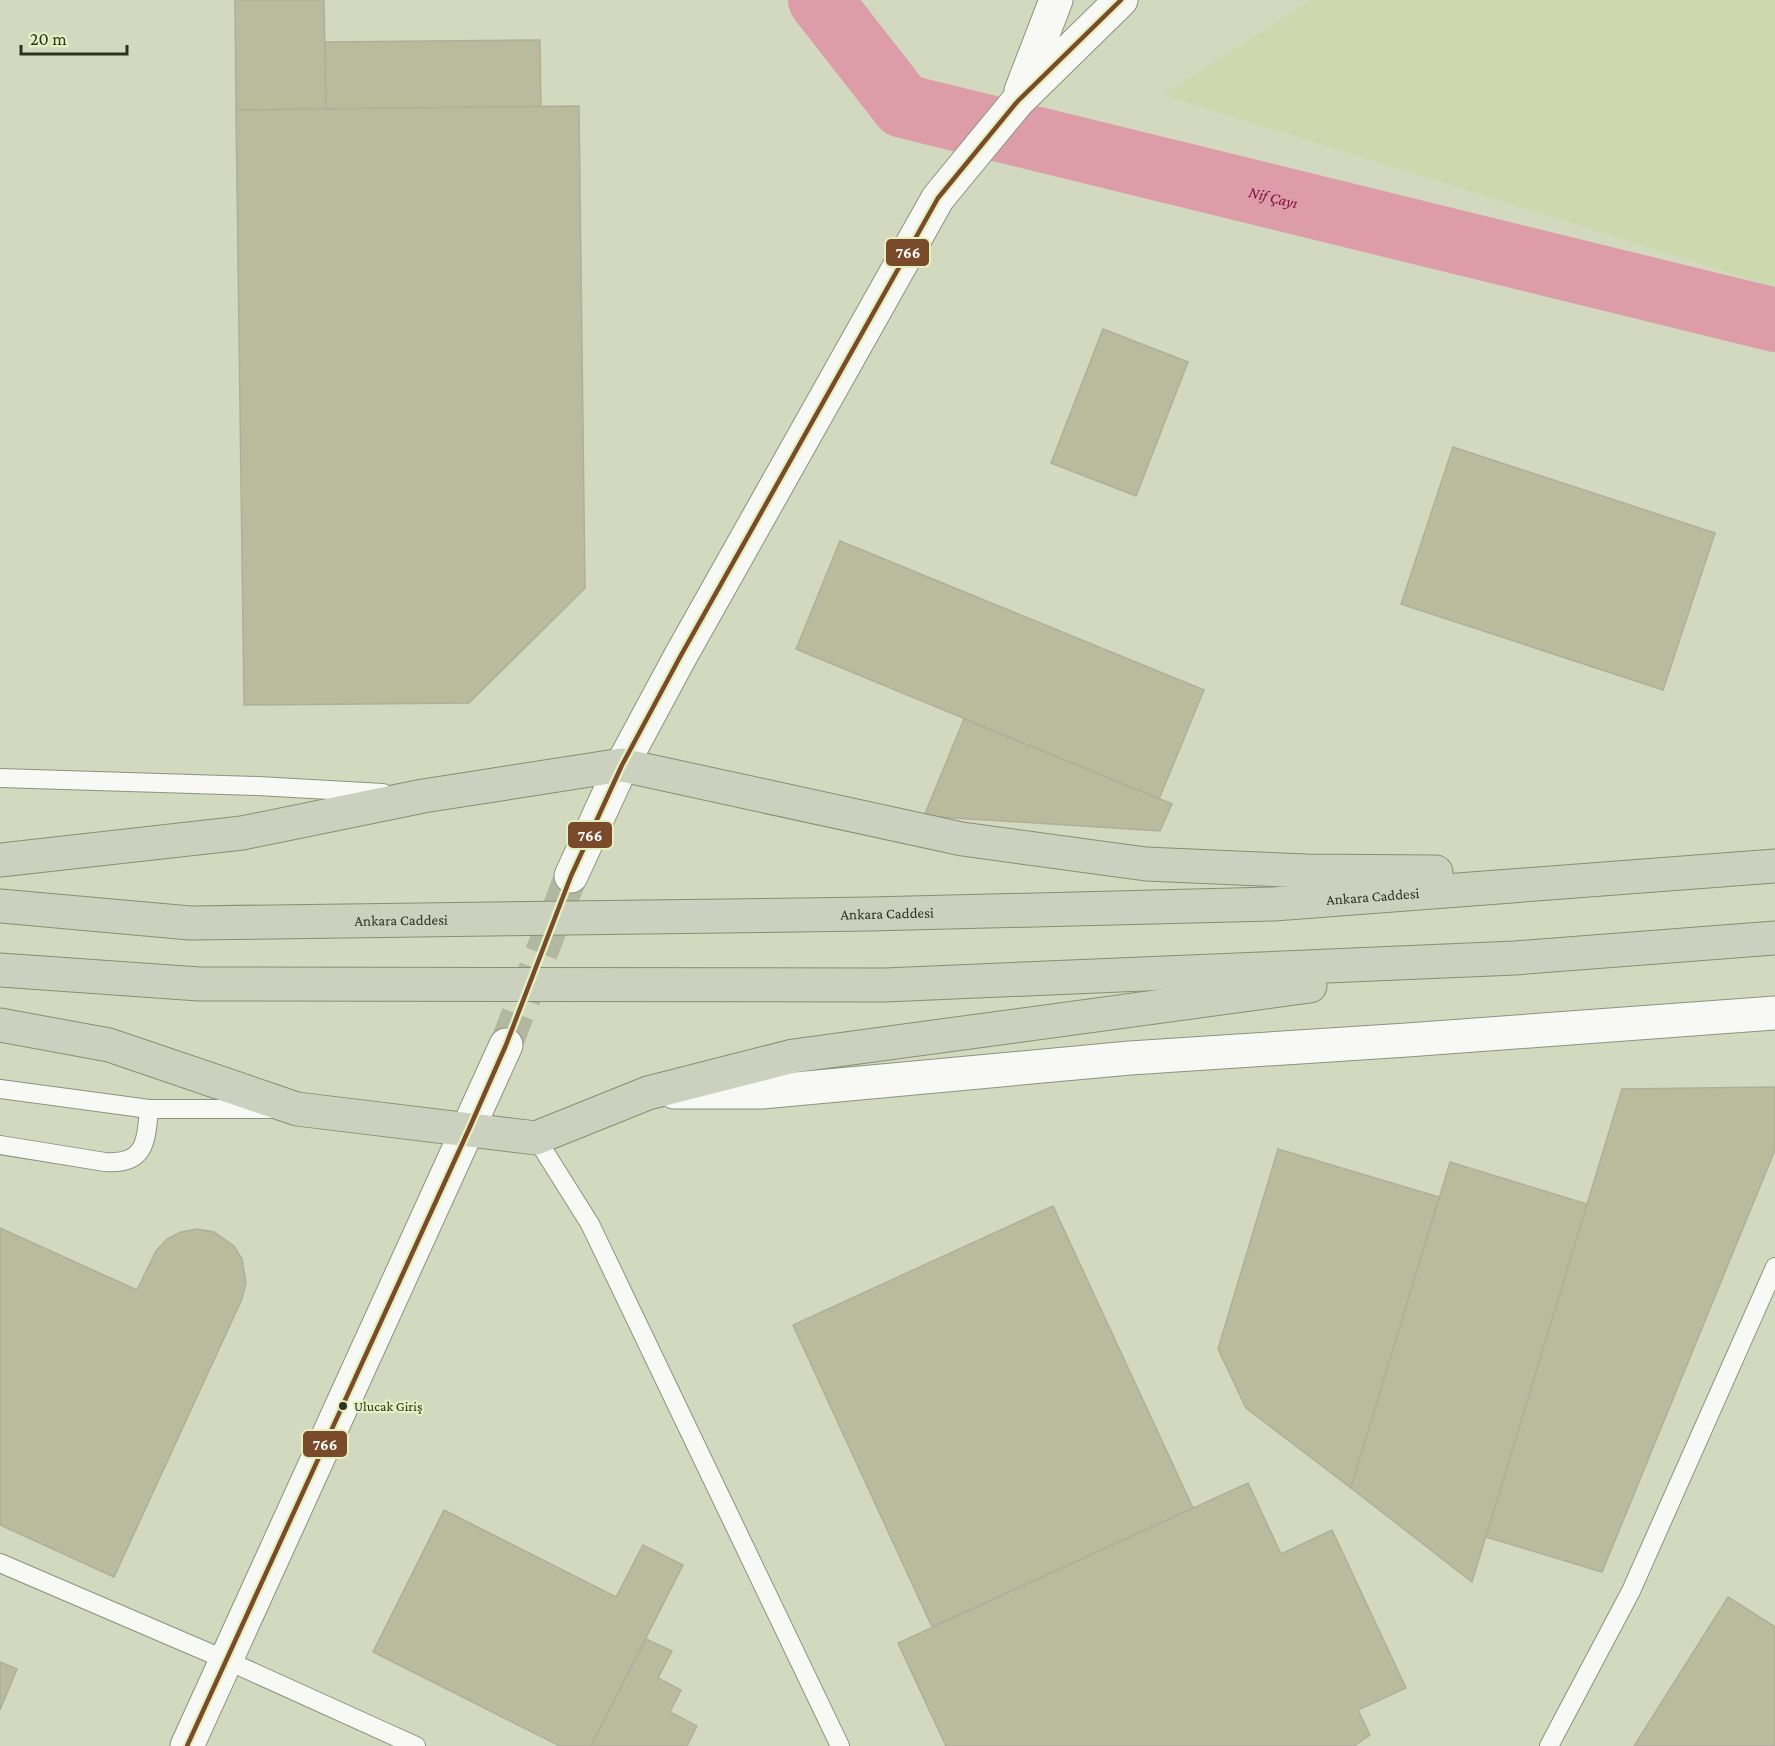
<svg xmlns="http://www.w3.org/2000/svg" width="1775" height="1746" viewBox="0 0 1775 1746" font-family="'Crimson Pro',serif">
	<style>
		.built { fill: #cdd8ae }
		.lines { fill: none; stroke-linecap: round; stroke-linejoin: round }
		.river { stroke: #dc9da9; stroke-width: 64 }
		.building { fill: #baba9c; stroke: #aeb09c; stroke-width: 1.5 }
		.tertiary-tunnel { stroke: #b1b89f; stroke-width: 33; stroke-dasharray: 33 16; stroke-linecap: butt }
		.service-casing { stroke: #8d927e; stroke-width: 20 }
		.minor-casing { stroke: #8d927e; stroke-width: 35 }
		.tertiary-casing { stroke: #8d927e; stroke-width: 35 }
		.trunk-casing { stroke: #888e6f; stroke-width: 35 }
		.service { stroke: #f8f9f5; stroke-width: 18 }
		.minor { stroke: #f8f9f5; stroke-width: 33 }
		.tertiary { stroke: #f8f9f5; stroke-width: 33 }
		.trunk { stroke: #ccd0be; stroke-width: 33 }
		.bus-1-casing { stroke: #e3f1c1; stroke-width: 9 }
		.bus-1 { stroke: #7a4b2a; stroke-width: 4.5 }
		.bus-dot { fill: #2e3320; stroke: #e3f1c1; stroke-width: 2 }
		.labels { text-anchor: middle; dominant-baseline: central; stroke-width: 4.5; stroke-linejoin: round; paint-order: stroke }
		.bus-label { font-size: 14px; fill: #2e3320; stroke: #e3f1c1; text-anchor: start }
		.street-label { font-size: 15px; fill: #2e3320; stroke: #e3f1c1 }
		.water-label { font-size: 16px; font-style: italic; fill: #820f43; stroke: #e3f1c1 }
		.line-badge { stroke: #e3f1c1; stroke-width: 2 }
		.badge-label { font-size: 16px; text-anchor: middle; font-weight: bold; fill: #fff }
	</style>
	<rect width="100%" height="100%" fill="#d2d9bf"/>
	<path class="built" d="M1311,0H1775V287L1163,95Z"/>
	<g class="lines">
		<path class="river" id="s1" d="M820,0L903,106L1775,320"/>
	</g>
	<g class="building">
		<path d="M235,0H324L326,109L236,110Z"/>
		<path d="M540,40L541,107L326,109L325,42Z"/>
		<path d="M579,106L585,588L469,703L244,705L236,110Z"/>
		<path d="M1103,329L1188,362L1136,496L1051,463Z"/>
		<path d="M1453,447L1715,533L1663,690L1401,604Z"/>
		<path d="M840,541L1204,690L1159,799L796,649Z"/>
		<path d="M964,719L1172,804L1160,831L924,816Z"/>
		<path d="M1775,1087V1150L1602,1572L1486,1537L1622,1089Z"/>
		<path d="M1278,1149L1439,1197L1351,1488L1246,1408L1218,1349Z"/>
		<path d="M1450,1162L1587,1204L1472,1582L1351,1488Z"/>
		<path d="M1053,1206L1193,1508L932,1627L793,1325Z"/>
		<path d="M0,1228L137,1290L156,1251L167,1239L181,1232L197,1229L214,1232L234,1246L242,1259L246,1283L242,1299L114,1577L0,1525Z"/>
		<path d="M1248,1483L1281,1554L1332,1530L1406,1688L1358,1710L1370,1735L1354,1746H946L898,1643Z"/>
		<path d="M444,1510L616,1597L643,1545L683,1565L591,1746H560L373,1652Z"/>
		<path d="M1728,1597L1775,1627V1746H1634Z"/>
		<path d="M646,1639L672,1651L658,1678L681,1690L670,1712L697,1726L687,1746H591Z"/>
		<path d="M0,1662L17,1669L0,1710Z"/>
	</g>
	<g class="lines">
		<path class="tertiary-tunnel" d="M506,1045L571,876"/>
		<defs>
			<g id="service">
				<path d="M0,778L258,786L383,793"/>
				<path d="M0,1089L149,1109H270"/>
				<path d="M536,1138L590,1224L840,1746"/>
				<path d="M0,1145L105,1162C146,1165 146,1141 149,1109"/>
				<path d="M0,1563L226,1660L416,1746"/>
				<path d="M1549,1746L1631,1591L1775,1267"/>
			</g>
			<path id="minor" d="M674,1092H762L1130,1058L1407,1040L1775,1013"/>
			<g id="tertiary">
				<path d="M1021,91L1056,0"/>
				<path d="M571,876L622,765L680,657L938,198L1017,102L1121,0"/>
				<path d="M187,1746L506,1045"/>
			</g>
			<g id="trunk">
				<path d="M0,860L242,833L423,796L622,765L962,839L1146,864L1306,871L1436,872"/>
				<path id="s2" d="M0,906L190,923L870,914L1274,904L1775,866"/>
				<path d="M0,970L199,984L885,985L1515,958L1775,938"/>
				<path d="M0,1025L109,1045L297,1109L536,1138L648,1093L793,1056L1310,986"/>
			</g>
		</defs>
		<use href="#service" class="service-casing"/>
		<use href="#minor" class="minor-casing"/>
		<use href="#tertiary" class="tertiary-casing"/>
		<use href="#trunk" class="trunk-casing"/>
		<use href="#service" class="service"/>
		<use href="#minor" class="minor"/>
		<use href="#tertiary" class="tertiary"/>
		<use href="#trunk" class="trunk"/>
		<defs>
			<path id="bus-1" d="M187,1746L469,1129L506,1045L571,876L622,765L680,657L938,198L1017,102L1121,0"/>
		</defs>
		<use href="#bus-1" class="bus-1-casing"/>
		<use href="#bus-1" class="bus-1"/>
	</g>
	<circle class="bus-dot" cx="343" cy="1406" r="5"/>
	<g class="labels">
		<g class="bus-label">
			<text x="354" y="1406">Ulucak Giriş</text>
		</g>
		<g class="street-label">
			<text stroke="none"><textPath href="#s2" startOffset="1374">Ankara Caddesi</textPath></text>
			<text stroke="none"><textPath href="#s2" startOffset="888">Ankara Caddesi</textPath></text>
			<text stroke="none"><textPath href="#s2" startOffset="402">Ankara Caddesi</textPath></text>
		</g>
		<g class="water-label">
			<text stroke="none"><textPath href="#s1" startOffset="516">Nif Çayı</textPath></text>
		</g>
	</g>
	<g class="line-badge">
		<rect x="885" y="238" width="45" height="29" rx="6" fill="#7a4b2a"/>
		<rect x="567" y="821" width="46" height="28" rx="6" fill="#7a4b2a"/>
		<rect x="302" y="1430" width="46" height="28" rx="6" fill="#7a4b2a"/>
	</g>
	<g class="badge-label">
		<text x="908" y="258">766</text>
		<text x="590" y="841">766</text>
		<text x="325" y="1450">766</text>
	</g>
	<path d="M21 45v9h106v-9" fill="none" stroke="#2e3320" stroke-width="3"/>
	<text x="30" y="45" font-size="18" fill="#2e3320" stroke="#e3f1c1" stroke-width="4.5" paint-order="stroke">20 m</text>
</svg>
